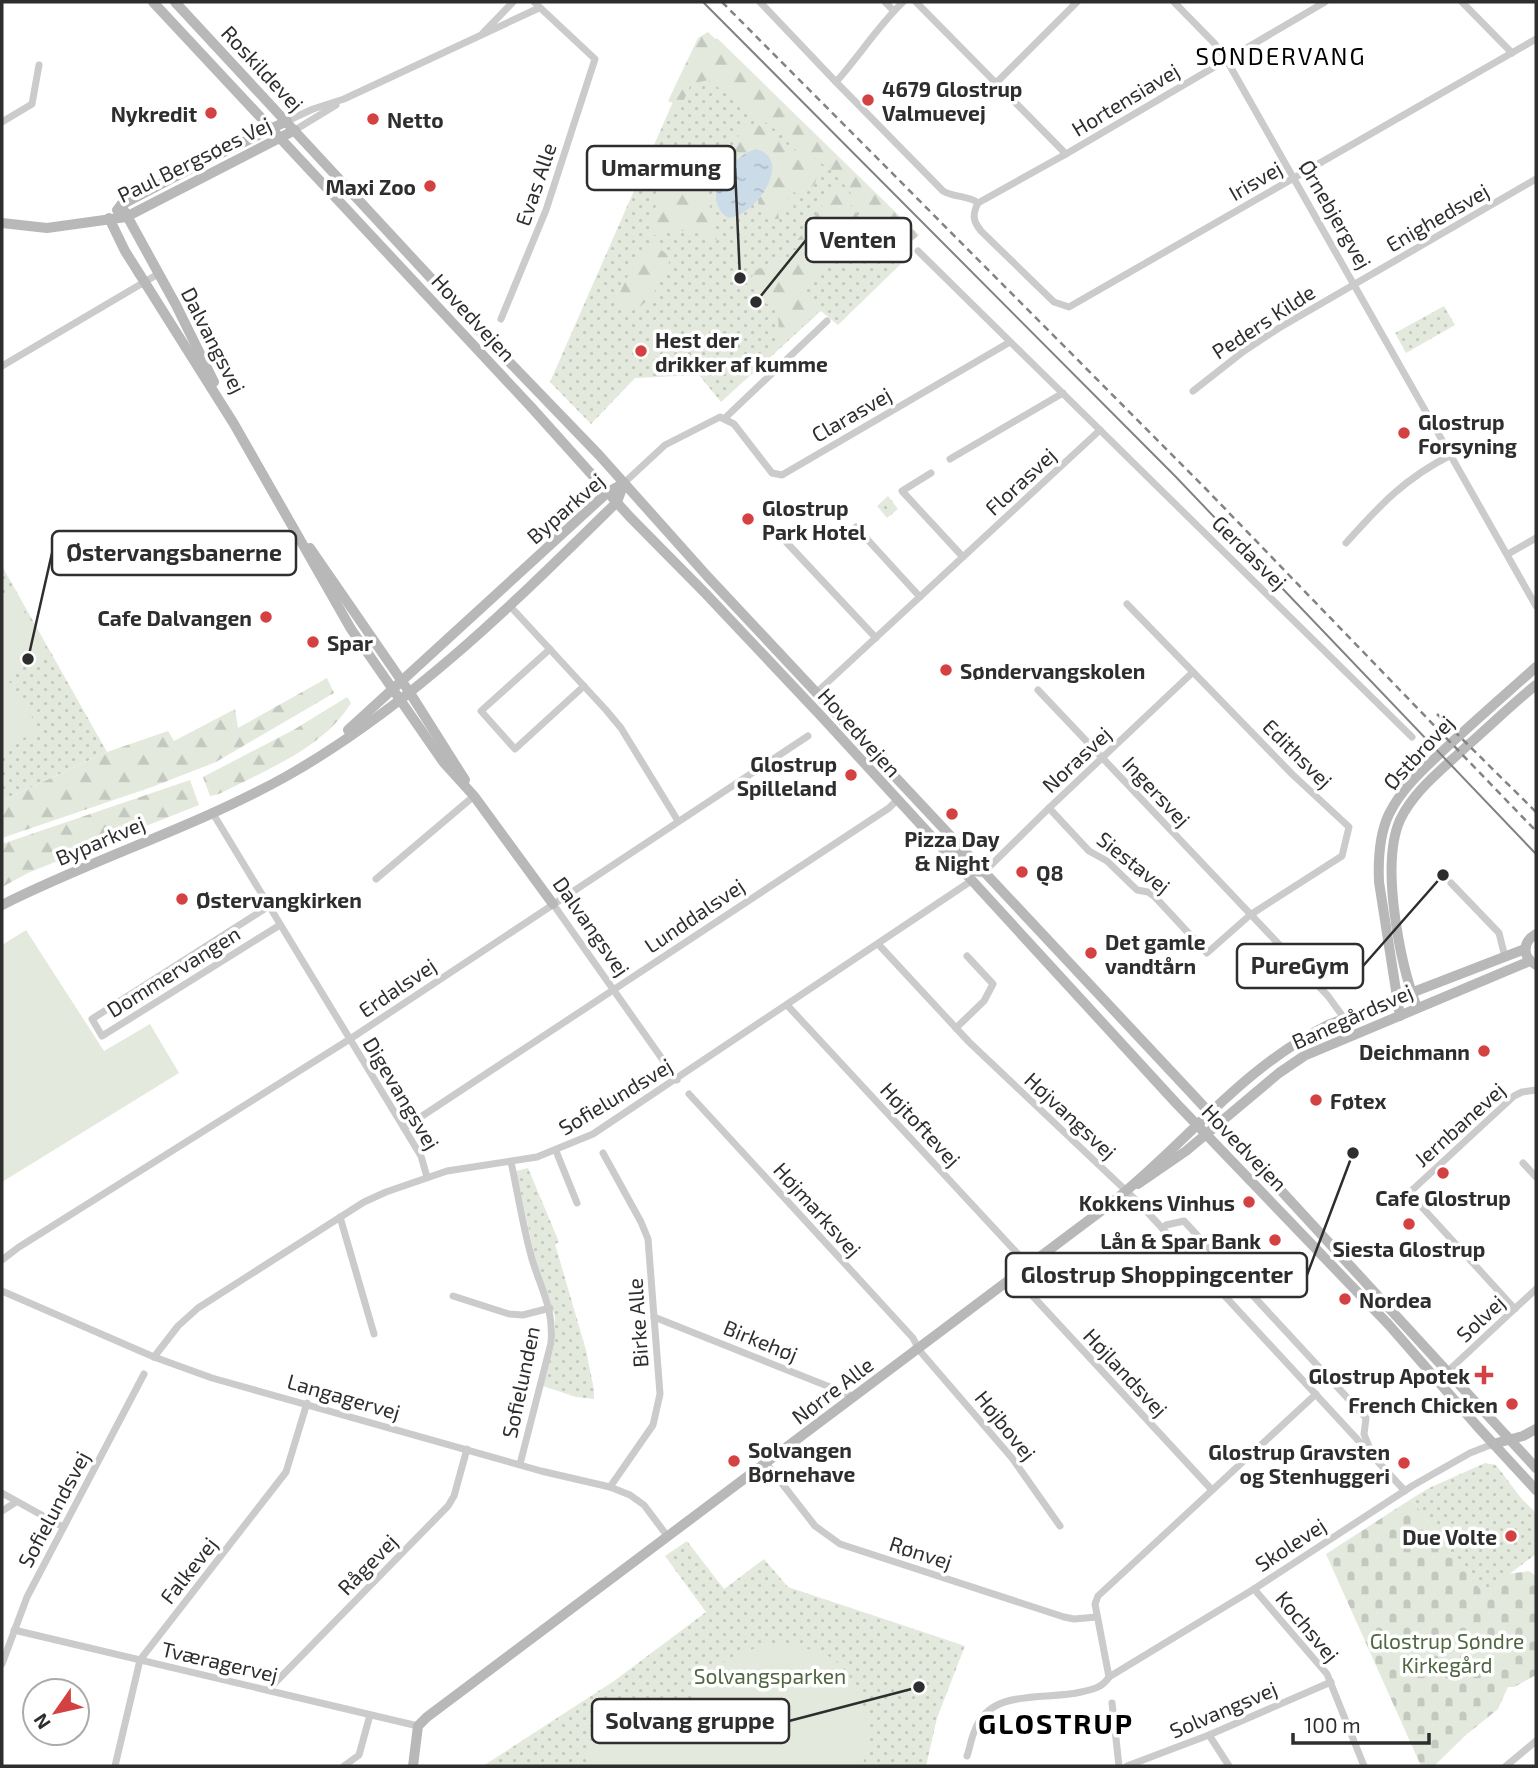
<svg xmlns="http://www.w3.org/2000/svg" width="1538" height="1768" viewBox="0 0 1538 1768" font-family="'Exo 2',sans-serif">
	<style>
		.grass { fill: url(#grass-dots) }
		.forest { fill: url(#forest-firs) }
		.cemetery { fill: url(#cemetery-stones) }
		.garden { fill: #e3eadd }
		.water { fill: url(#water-ripples) }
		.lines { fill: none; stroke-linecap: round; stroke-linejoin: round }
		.street { stroke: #cbcbcb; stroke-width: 7 }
		.secondary { stroke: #b8b8b8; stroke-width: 10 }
		.tram { stroke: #838383; stroke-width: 2 }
		.rail { stroke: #838383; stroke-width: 2.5; stroke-dasharray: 7 5; stroke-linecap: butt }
		.poi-dot { fill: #d44142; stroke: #fff; stroke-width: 2.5 }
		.labels { text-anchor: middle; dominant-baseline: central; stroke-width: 7; stroke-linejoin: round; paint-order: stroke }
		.street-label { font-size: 21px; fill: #2e2e2e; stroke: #fff }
		.poi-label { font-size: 21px; font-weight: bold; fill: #2e2e2e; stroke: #fff; text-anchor: start }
		.park-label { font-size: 21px; fill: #4f6640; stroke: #fff }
		.quarter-label { font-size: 24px; letter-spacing: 2px; fill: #000; stroke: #fff }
		.district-label { font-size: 28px; font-weight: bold; letter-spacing: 2px; fill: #000; stroke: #fff }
		.leader { fill: none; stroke: #2e2e2e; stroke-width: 2.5 }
		.callout-dot { fill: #2e2e2e; stroke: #fff; stroke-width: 2.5 }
		.callout { fill: #fff; stroke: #2e2e2e; stroke-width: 2.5 }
		.callout-label { font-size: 23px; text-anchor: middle; font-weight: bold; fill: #2e2e2e }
	</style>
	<defs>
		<pattern id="grass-dots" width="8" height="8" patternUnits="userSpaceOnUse" patternTransform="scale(1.75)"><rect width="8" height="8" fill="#e3eadd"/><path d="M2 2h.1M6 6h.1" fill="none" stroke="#c3c9be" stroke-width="1.8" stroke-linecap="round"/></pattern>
		<pattern id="forest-firs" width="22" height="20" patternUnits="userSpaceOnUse" patternTransform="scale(1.75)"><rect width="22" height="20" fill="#e3eadd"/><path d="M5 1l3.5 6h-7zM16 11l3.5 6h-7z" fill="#c3c9be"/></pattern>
		<pattern id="cemetery-stones" width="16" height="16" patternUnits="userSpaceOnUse" patternTransform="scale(1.75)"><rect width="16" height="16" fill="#e3eadd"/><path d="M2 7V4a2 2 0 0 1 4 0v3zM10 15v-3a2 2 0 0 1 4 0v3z" fill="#c3c9be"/></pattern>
		<pattern id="water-ripples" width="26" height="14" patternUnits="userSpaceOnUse" patternTransform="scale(1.75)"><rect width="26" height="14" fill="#cbdbe8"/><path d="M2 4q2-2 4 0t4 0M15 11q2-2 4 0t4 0" fill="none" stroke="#afbcc7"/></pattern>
	</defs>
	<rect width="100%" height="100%" fill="#fff"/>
	<g class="grass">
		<path d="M717,38L919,235L901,250L909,256L838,325L821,311L721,402L699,375L635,378L591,424L550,382L683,79Z"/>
		<path d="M1444,306L1455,325L1406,353L1395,333Z"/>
		<path d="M888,496L898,509L887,518L877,506Z"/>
		<path d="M2,566L107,752L2,801Z"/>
		<path d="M528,1168L559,1242L555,1244L586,1350L594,1390V1399L576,1397L543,1386L555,1342V1317L535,1258L516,1171Z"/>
		<path d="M1485,1463L1496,1465L1521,1498L1536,1513V1554L1483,1594L1411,1499L1429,1488Z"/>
		<path d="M687,1541L724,1589L764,1559L788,1587L965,1646L937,1718L926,1766H483L614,1681L706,1612L665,1556Z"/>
	</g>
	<g class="forest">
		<path d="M708,32L919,235L904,247L881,233L836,174L708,80L691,84L683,102L677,105L668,101L698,38Z"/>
		<path d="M757,124L808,159L818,171L815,184L803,195L782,189L794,207L782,215L780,211L778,213L779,219H766L759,208L758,201L769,183L771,165L750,151L735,158V140L746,126Z"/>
		<path d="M712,171L706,188L717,241L691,231H669L652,236L649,232L662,183L674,186H685L690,177L704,175Z"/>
		<path d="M838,188L868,229L867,237L850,242L788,249L800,237L832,191Z"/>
		<path d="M650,245C672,252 674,263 660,281C658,284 657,288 655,291C650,300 639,308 630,312L619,309L616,301L635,261Z"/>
		<path d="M812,252L824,254C830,274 817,281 803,291L819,310L751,375L743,373C766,353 786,342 776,308L765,303L750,280L756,270C775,265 792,255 812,252Z"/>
		<path d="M327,678L334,693L216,762L152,787L2,838V801L107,752L168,731L174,741L235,709L238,728Z"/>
		<path d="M347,697L351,703C323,749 265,770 219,794L210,796L203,777L295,729Z"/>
		<path d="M190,780L199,805L30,872L2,887V844Z"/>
	</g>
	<path class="cemetery" d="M1411,1499L1483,1593L1508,1574L1529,1571L1536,1576V1675L1514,1687H1508L1498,1709L1466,1735L1434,1766H1421L1326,1554Z"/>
	<g class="garden">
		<path d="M12,591L48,652L2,680V597Z"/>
		<path d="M11,682L39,729L4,750L2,747V688Z"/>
		<path d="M26,930L104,1051L150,1024L179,1073L2,1182V945Z"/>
		<path d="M769,1645C775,1647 778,1645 785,1645C797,1646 810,1649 822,1653C859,1667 878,1731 862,1766H586L590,1747L618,1720L655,1707L681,1704L692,1707L694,1695L691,1690C708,1667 741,1650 769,1645Z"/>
	</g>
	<path class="water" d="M756,149C795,159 755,217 728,218C698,197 731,156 756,149Z"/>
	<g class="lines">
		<g class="street">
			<path d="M760,2L836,82C860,55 878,26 903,2"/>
			<path d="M885,2L894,11"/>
			<path d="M916,2L1066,154"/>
			<path d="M1174,2L1215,44L1226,59L1536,606"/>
			<path d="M1462,2L1512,53"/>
			<path d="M483,33L513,2"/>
			<path d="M836,82L943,191C955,198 968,195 978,203"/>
			<path d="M996,83L1077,2"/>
			<path d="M287,121L313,109L344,99L539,8"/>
			<path d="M2,122L32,104L39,65"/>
			<path d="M295,130L336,105"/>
			<path d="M978,203C972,215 973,221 981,231L1054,302L1069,307L1536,39"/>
			<path d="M978,203L1066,154L1325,2"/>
			<path d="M918,251L1412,737"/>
			<path d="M501,319L546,210L595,59L534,2"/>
			<path d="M2,366L158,274"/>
			<path d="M1193,391L1244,351L1279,328L1536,179"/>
			<path d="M725,418L827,321"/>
			<path d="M950,459L1063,393"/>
			<path d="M931,473L902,491L963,557"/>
			<path d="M624,483L665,445L720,417L734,424L772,473L782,475L1010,342"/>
			<path d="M856,527L920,597"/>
			<path d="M787,543L876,638"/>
			<path d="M1346,543C1380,505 1405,478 1451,455"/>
			<path d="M1508,554L1536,538"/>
			<path d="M510,606L606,710L621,728L678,821"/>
			<path d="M550,649L481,711L515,749L584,686"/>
			<path d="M1038,690L1328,996L1344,1018"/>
			<path d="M816,693L1100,430"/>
			<path d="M1049,808L1089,851L1107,861L1137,890L1148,892L1155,897L1207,953L1250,915L1342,856L1349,827L1292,774L1127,604"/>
			<path d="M212,812L421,1156L427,1177"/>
			<path d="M984,872L1049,808L1193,672"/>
			<path d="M376,879L474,796"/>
			<path d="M1451,883L1499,933L1505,957"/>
			<path d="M553,904L677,1080"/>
			<path d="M269,906L92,1019L102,1036L280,925"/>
			<path d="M879,945L969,1042L1138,1202L1405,1491"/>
			<path d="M787,1005L1029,1266"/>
			<path d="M956,1028L984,1001L993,984L967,956"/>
			<path d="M689,1094L913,1338L919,1350L1012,1458L1060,1526"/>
			<path d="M404,1128L889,808L897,800"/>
			<path d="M556,1151L577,1203"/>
			<path d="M603,1153L641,1222L648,1239L660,1394L653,1425L610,1487"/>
			<path d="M511,1162C518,1194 523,1227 532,1259C541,1289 554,1309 551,1343L520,1464"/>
			<path d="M1523,1163L1536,1177"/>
			<path d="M340,1217L374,1334"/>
			<path d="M1162,1228L1166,1225L1184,1221L1366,1418L1364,1434L1370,1449"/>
			<path d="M2,1260L19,1247L350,1039L808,736"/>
			<path d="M1015,1277L1212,1490"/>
			<path d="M2,1291L154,1357L212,1378L541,1471L610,1487L630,1495L644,1505L668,1537"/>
			<path d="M453,1296L509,1314L523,1315L550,1308"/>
			<path d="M1515,1309L1409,1193L1514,1096L1522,1092L1536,1090"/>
			<path d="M654,1317L855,1397"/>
			<path d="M154,1357L178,1326L198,1308L364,1202L386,1192L447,1171L537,1157L593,1134L971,881"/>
			<path d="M1447,1372L1536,1289"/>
			<path d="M766,1463L815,1526L840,1544L1064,1617L1074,1619L1097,1617"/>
			<path d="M2,1493L63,1527"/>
			<path d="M2,1511L16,1502"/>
			<path d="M1254,1589L1327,1674L1364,1766"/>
			<path d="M14,1630L418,1726"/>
			<path d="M2,1664L27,1597L144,1374"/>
			<path d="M1109,1677L1095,1604L1098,1596L1316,1394"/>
			<path d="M268,1690L448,1506L454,1496L467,1449"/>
			<path d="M1112,1703L1119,1766"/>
			<path d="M1209,1735L1229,1766"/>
			<path d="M967,1756C970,1748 971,1738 975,1730C991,1687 1046,1701 1081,1692C1093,1689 1102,1688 1109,1677L1254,1589L1412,1486L1470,1453L1493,1444"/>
			<path d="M115,1766L140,1660L286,1472L307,1403"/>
			<path d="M344,1766L359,1755L370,1715"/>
			<path d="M1127,1766L1209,1735L1331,1682"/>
			<path d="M1506,1766L1536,1741"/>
		</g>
		<g class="secondary">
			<path d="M153,2L532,408L629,516L706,594L822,717L1176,1103L1389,1325L1477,1426L1536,1490"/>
			<path d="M175,2L491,343L599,455L708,577L1195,1097L1536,1468"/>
			<path d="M121,205L176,305L214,382"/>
			<path d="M117,210L121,205L201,163L287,121"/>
			<path d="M109,218L125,251L234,424L351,629L444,763L474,796L553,904"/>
			<path d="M2,223L47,228L126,217L295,130"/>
			<path d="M310,548L410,693L465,780"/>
			<path d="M348,730L608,492L624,483"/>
			<path d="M942,840L972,871L984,872"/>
			<path d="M2,905C95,858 196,827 287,776C412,705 515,602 617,502L624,483"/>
			<path d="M1536,934C1522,942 1522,957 1536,965"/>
			<path d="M1417,1008C1400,963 1380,865 1400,820C1414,790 1444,768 1468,745C1491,725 1512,704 1536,685"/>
			<path d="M1400,1016L1379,882C1378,859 1379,835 1389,814C1403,786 1427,766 1449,745C1477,719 1507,693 1536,667"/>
			<path d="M1138,1184L1186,1151L1279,1073L1304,1056L1530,961"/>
			<path d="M1493,1444L1523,1436L1536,1429"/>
			<path d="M413,1766L418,1726L427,1717L1109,1205C1184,1146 1240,1069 1328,1025L1525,949"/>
		</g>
		<path class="tram" d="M703,2L1175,476L1536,854"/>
		<g class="rail">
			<path d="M722,2L1205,488L1536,831"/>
			<path d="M1437,714L1536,812"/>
		</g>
	</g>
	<g class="poi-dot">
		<circle cx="868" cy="100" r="7"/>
		<circle cx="211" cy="113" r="7"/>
		<circle cx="373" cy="119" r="7"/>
		<circle cx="430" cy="186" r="7"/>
		<circle cx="641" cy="351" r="7"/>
		<circle cx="1404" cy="433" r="7"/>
		<circle cx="748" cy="519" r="7"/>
		<circle cx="266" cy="617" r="7"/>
		<circle cx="313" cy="642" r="7"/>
		<circle cx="946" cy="670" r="7"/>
		<circle cx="851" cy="775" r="7"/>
		<circle cx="952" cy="814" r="7"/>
		<circle cx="1022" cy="872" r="7"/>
		<circle cx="182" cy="899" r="7"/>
		<circle cx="1091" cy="953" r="7"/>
		<circle cx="1484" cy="1051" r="7"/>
		<circle cx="1316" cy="1100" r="7"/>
		<circle cx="1443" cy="1173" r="7"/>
		<circle cx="1249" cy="1202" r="7"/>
		<circle cx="1409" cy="1224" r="7"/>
		<circle cx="1275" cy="1240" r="7"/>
		<circle cx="1345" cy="1299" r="7"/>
		<path d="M1480.5 1364.5h7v7h7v7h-7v7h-7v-7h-7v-7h7z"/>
		<circle cx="1512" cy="1404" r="7"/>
		<circle cx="734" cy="1461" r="7"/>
		<circle cx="1404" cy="1463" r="7"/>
		<circle cx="1511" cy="1536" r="7"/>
	</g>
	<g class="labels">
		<g class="street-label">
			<text transform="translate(263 68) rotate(47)">Roskildevej</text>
			<text transform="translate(1125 99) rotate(-31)">Hortensiavej</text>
			<text transform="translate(194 159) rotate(-26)">Paul Bergsøes Vej</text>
			<text transform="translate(1255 180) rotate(-30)">Irisvej</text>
			<text transform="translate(535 184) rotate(-71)">Evas Alle</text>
			<text transform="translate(1336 214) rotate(60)">Ørnebjergvej</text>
			<text transform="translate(1437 217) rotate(-30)">Enighedsvej</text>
			<text transform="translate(474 317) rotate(47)">Hovedvejen</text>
			<text transform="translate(1263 321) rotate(-33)">Peders Kilde</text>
			<text transform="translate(214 340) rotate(63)">Dalvangsvej</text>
			<text transform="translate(851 414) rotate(-30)">Clarasvej</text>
			<text transform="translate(1020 481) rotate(-43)">Florasvej</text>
			<text transform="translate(565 508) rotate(-41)">Byparkvej</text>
			<text transform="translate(1250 552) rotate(45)">Gerdasvej</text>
			<text transform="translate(860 732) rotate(48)">Hovedvejen</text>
			<text transform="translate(1418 752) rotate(-47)">Østbrovej</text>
			<text transform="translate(1298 753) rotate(45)">Edithsvej</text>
			<text transform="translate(1076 759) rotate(-43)">Norasvej</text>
			<text transform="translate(1157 791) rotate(47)">Ingersvej</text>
			<text transform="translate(100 840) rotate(-23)">Byparkvej</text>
			<text transform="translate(1134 862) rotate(38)">Siestavej</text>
			<text transform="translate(694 915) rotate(-34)">Lunddalsvej</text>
			<text transform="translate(592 926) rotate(55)">Dalvangsvej</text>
			<text transform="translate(173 971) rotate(-32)">Dommervangen</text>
			<text transform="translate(397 987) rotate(-34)">Erdalsvej</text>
			<text transform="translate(1352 1016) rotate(-24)">Banegårdsvej</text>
			<text transform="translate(402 1093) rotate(59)">Digevangsvej</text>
			<text transform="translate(615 1096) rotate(-31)">Sofielundsvej</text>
			<text transform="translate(1071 1115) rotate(43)">Højvangsvej</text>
			<text transform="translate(921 1124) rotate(47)">Højtoftevej</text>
			<text transform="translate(1459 1124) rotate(-42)">Jernbanevej</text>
			<text transform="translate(1245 1147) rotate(46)">Hovedvejen</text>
			<text transform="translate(818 1209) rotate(48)">Højmarksvej</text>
			<text transform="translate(1480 1318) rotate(-43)">Solvej</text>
			<text transform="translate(637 1323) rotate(-94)">Birke Alle</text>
			<text transform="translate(761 1340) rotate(22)">Birkehøj</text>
			<text transform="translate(1126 1372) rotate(47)">Højlandsvej</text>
			<text transform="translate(520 1382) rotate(-78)">Sofielunden</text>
			<text transform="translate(832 1390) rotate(-37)">Nørre Alle</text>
			<text transform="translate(344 1396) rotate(16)">Langagervej</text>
			<text transform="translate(1006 1425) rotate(51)">Højbovej</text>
			<text transform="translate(53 1509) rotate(-62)">Sofielundsvej</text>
			<text transform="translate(1290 1544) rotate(-33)">Skolevej</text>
			<text transform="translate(921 1552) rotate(18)">Rønvej</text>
			<text transform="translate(367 1564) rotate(-46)">Rågevej</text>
			<text transform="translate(188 1570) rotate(-52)">Falkevej</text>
			<text transform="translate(1308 1626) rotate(50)">Kochsvej</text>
			<text transform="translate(220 1661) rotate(13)">Tværagervej</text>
			<text transform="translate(1223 1709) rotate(-23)">Solvangsvej</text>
		</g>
		<g class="poi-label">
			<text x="882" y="88">4679 Glostrup<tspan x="882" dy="24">Valmuevej</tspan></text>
			<text x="197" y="113" text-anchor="end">Nykredit</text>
			<text x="387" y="119">Netto</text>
			<text x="416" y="186" text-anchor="end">Maxi Zoo</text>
			<text x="655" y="339">Hest der<tspan x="655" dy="24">drikker af kumme</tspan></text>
			<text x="1418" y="421">Glostrup<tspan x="1418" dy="24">Forsyning</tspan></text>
			<text x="762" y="507">Glostrup<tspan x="762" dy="24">Park Hotel</tspan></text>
			<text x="252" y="617" text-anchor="end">Cafe Dalvangen</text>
			<text x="327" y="642">Spar</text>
			<text x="960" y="670">Søndervangskolen</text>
			<text x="837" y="763" text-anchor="end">Glostrup<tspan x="837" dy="24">Spilleland</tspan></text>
			<text x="952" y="838" text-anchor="middle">Pizza Day<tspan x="952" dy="24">&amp; Night</tspan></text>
			<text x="1036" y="872">Q8</text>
			<text x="196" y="899">Østervangkirken</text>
			<text x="1105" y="941">Det gamle<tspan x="1105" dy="24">vandtårn</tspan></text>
			<text x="1470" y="1051" text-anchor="end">Deichmann</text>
			<text x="1330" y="1100">Føtex</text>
			<text x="1443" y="1197" text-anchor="middle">Cafe Glostrup</text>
			<text x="1235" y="1202" text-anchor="end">Kokkens Vinhus</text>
			<text x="1261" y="1240" text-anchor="end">Lån &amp; Spar Bank</text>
			<text x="1409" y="1248" text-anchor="middle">Siesta Glostrup</text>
			<text x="1359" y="1299">Nordea</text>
			<text x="1470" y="1375" text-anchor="end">Glostrup Apotek</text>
			<text x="1498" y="1404" text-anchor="end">French Chicken</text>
			<text x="748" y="1449">Solvangen<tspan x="748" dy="24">Børnehave</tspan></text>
			<text x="1390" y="1451" text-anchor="end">Glostrup Gravsten<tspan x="1390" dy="24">og Stenhuggeri</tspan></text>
			<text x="1497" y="1536" text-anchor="end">Due Volte</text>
		</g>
		<g class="park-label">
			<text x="1447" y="1640">Glostrup Søndre<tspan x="1447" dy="24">Kirkegård</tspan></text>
			<text x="770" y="1675">Solvangsparken</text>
		</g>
		<g class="quarter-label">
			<text x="1281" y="55">SØNDERVANG</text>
		</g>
		<g class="district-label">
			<text x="1056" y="1723">GLOSTRUP</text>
		</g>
	</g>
	<path class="leader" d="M740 278L735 168M756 302L806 240M28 659L52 553M1443 875L1363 966M1353 1153L1307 1275M919 1687L789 1721"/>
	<g class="callout-dot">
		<circle cx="740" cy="278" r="7"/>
		<circle cx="756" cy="302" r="7"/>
		<circle cx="28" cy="659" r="7"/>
		<circle cx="1443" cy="875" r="7"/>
		<circle cx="1353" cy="1153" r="7"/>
		<circle cx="919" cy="1687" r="7"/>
	</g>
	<g class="callout">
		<rect x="587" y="146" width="148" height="44" rx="7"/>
		<rect x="806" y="218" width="105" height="44" rx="7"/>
		<rect x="52" y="531" width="244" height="44" rx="7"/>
		<rect x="1237" y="944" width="126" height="44" rx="7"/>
		<rect x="1006" y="1253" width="301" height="44" rx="7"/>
		<rect x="592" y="1699" width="197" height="44" rx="7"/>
	</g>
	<g class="callout-label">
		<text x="661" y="176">Umarmung</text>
		<text x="858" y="248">Venten</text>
		<text x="174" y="561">Østervangsbanerne</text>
		<text x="1300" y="974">PureGym</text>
		<text x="1157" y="1283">Glostrup Shoppingcenter</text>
		<text x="690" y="1729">Solvang gruppe</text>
	</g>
	<rect width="1538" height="1768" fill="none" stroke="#2e2e2e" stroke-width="7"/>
	<g transform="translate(56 1712) rotate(236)"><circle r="33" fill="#ffffff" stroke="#ababab" stroke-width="2"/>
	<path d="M0-5L12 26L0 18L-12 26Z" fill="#d44142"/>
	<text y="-10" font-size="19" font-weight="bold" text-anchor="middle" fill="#2e2e2e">N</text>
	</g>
	<path d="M1293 1733v10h136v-10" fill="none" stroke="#2e2e2e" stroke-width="3.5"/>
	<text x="1304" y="1733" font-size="21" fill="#2e2e2e" stroke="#ffffff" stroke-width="5" paint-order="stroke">100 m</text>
</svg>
